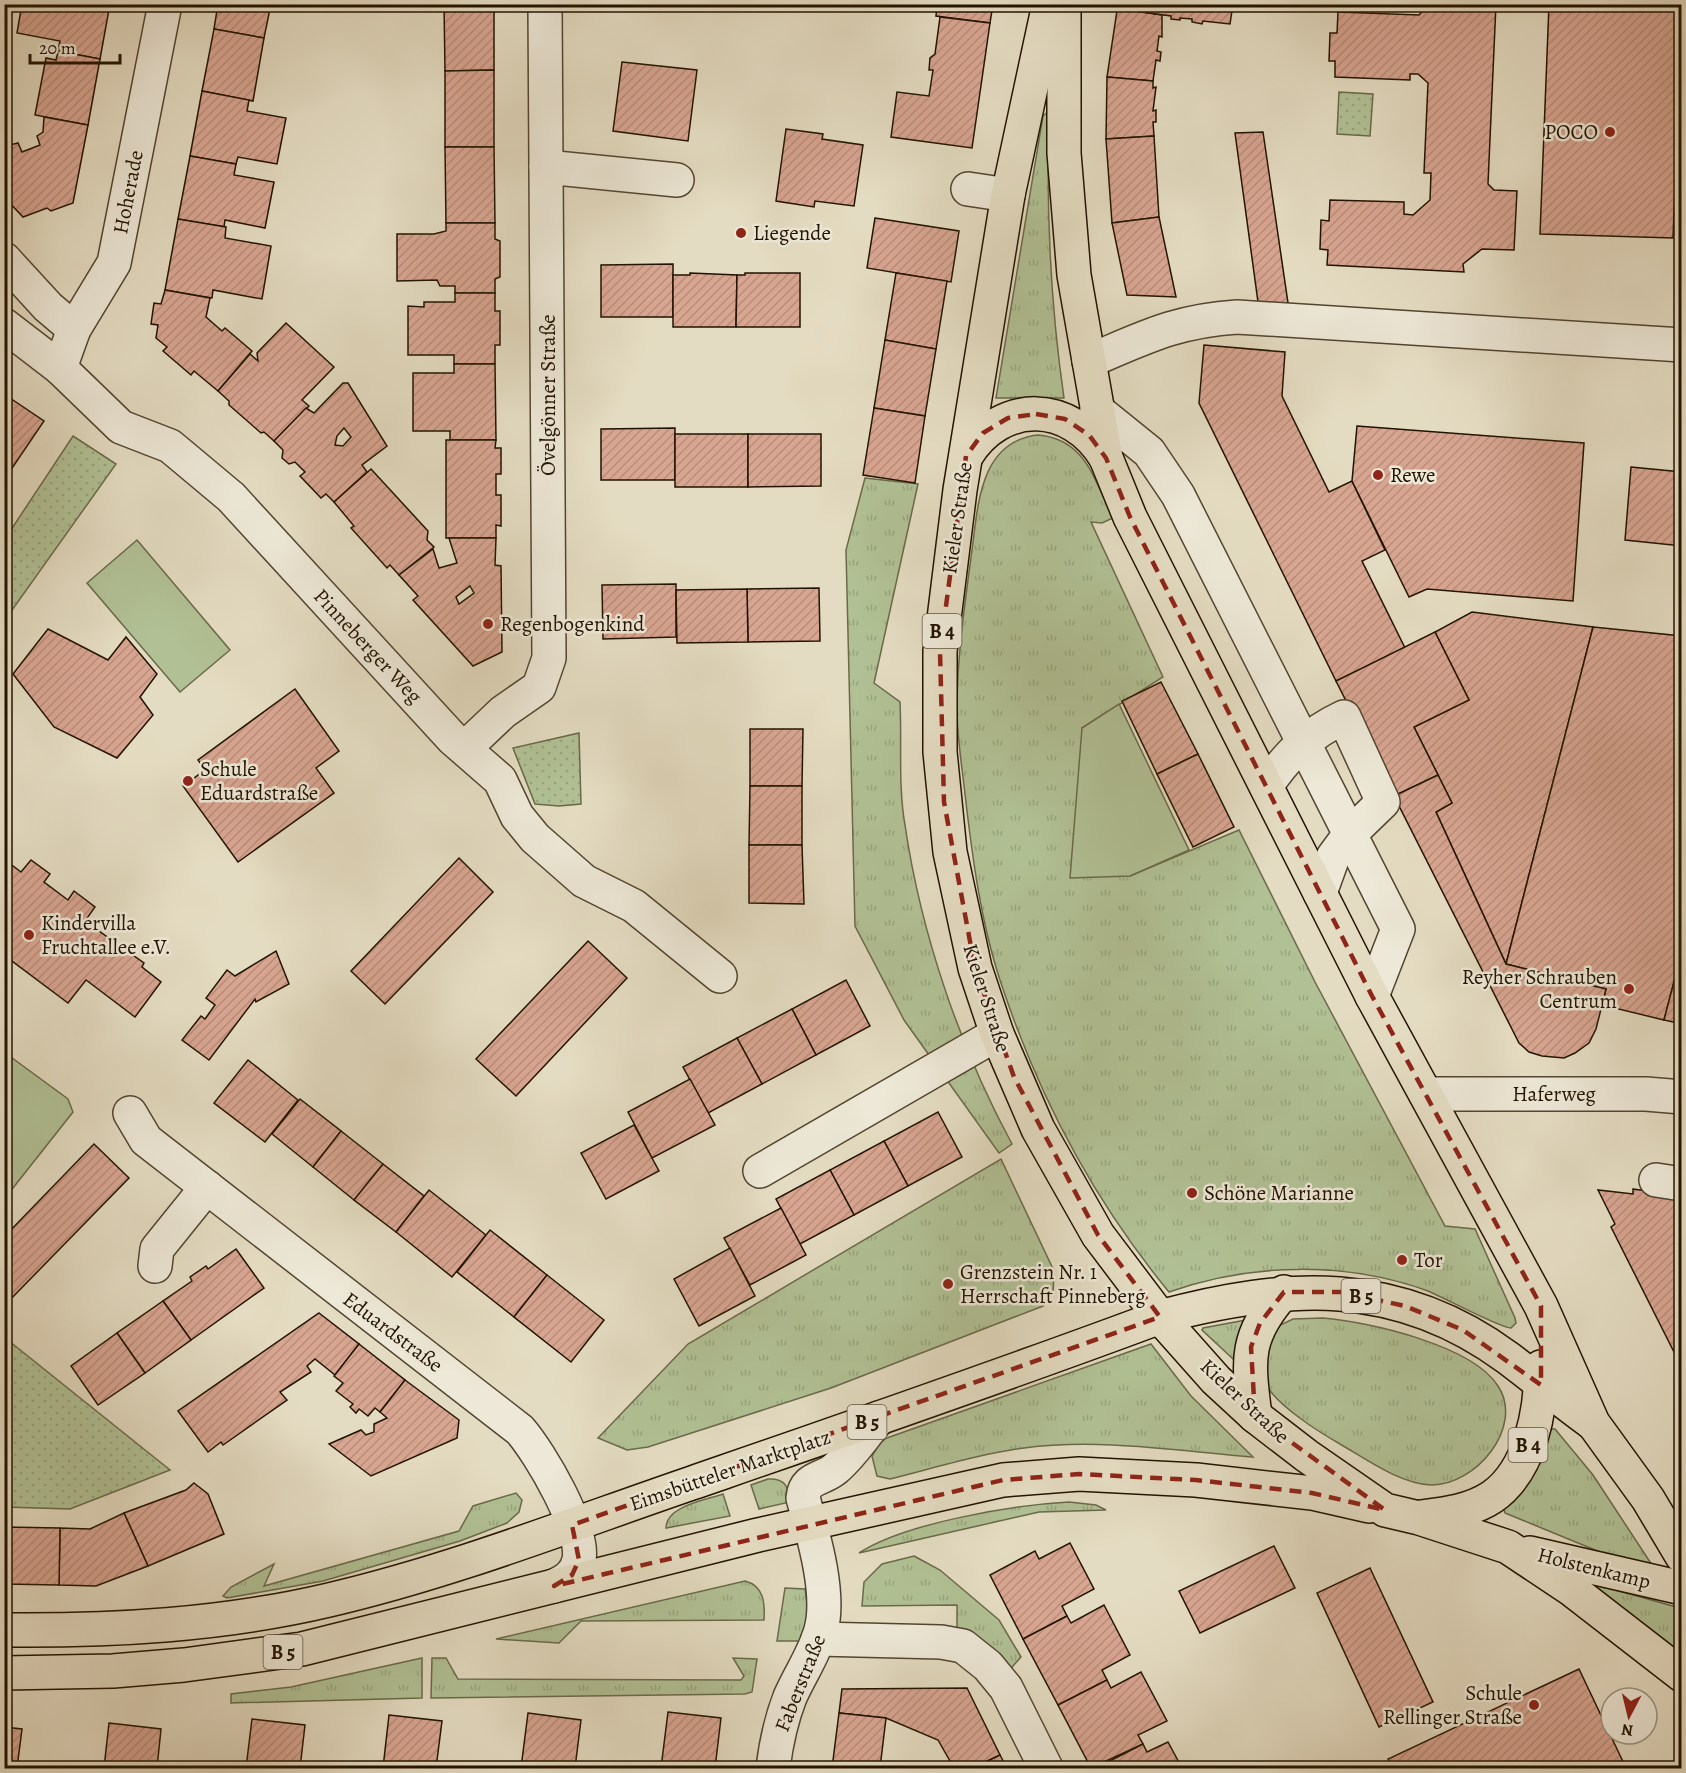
<svg xmlns="http://www.w3.org/2000/svg" width="1686" height="1773" viewBox="0 0 1686 1773" font-family="Alegreya,serif">
	<style>
		.grass { fill: url(#grass-tufts); stroke: #6a6a4a; stroke-width: 1.5 }
		.park { fill: url(#park-dots); stroke: #6a6a4a; stroke-width: 1.5 }
		.garden { fill: #b1c195; stroke: #6a6a4a; stroke-width: 1.5 }
		.building { fill: url(#building-hatch); stroke: #221300; stroke-width: 1.5; fill-rule: evenodd }
		.lines { fill: none; stroke-linecap: round; stroke-linejoin: round }
		.minor-casing { stroke: #524530; stroke-width: 36 }
		.major-casing { stroke: #221300; stroke-width: 36 }
		.minor { stroke: #ede8d7; stroke-width: 33 }
		.major { stroke: #e4dcc2; stroke-width: 33 }
		.marked { fill: none; stroke: #8f2418; stroke-width: 4.5; stroke-dasharray: 12 8; stroke-linejoin: round }
		.poi-dot { fill: #8f2418; stroke: #ede8d7; stroke-width: 2 }
		.labels { text-anchor: middle; dominant-baseline: central; stroke-width: 5; stroke-linejoin: round; paint-order: stroke }
		.shield { fill: #ede8d7; stroke: #5f5340; stroke-width: 1.5 }
		.shield-label { font-size: 20px; font-weight: bold; fill: #221300 }
		.poi-label { font-size: 21px; fill: #221300; stroke: #ede8d7; text-anchor: start }
		.street-label { font-size: 21px; fill: #221300; stroke: #ede8d7 }
	</style>
	<defs>
		<pattern id="grass-tufts" width="24" height="20" patternUnits="userSpaceOnUse" patternTransform="scale(1.5)"><rect width="24" height="20" fill="#b1c195"/><path d="M3 7l-1-3M5 7V3M7 7l1-3M15 17l-1-3M17 17v-4M19 17l1-3" fill="none" stroke="#98a57f"/></pattern>
		<pattern id="park-dots" width="8" height="8" patternUnits="userSpaceOnUse" patternTransform="scale(1.5)"><rect width="8" height="8" fill="#b1c195"/><path d="M2 2h.1M6 6h.1" fill="none" stroke="#98a57f" stroke-width="1.8" stroke-linecap="round"/></pattern>
		<pattern id="building-hatch" width="6" height="6" patternUnits="userSpaceOnUse" patternTransform="scale(1.5)"><rect width="6" height="6" fill="#d8a591"/><path d="M-1 1l2-2M0 6l6-6M5 7l2-2" fill="none" stroke="#b98d7b"/></pattern>
	</defs>
	<rect width="100%" height="100%" fill="#e4dcc2"/>
	<filter id="stains"><feTurbulence type="fractalNoise" baseFrequency=".00333" numOctaves="4"/><feColorMatrix values="0 0 0 0 .2 0 0 0 0 .09 0 0 0 0 .02 0 0 0 .5 -.17"/></filter>
	<radialGradient id="worn" r=".72"><stop offset=".6" stop-color="#630" stop-opacity="0"/><stop offset="1" stop-color="#630" stop-opacity=".3"/></radialGradient>
	<g class="grass">
		<path d="M1049,111C1046,208 1050,302 1064,398H996L1043,116Z"/>
		<path d="M1038,435C1086,439 1094,480 1113,518L1102,523L1091,522L1163,677L1082,728L1130,876L1239,830L1315,982L1445,1226L1475,1229L1515,1318L1516,1323L1511,1328C1500,1328 1445,1298 1428,1291C1346,1261 1251,1263 1169,1292C1094,1201 1038,1095 1001,983C981,924 972,855 965,794C962,766 957,737 957,709C957,656 965,603 972,550C978,505 980,441 1038,435Z"/>
		<path d="M865,478L918,484L874,683L900,702C902,742 898,786 905,825C921,934 960,1048 1012,1144L999,1153L904,1020L855,926L846,550Z"/>
		<path d="M1001,1159L1054,1271L1053,1294L1043,1306L831,1388L648,1447L627,1450L598,1438L688,1344Z"/>
		<path d="M1323,1318C1369,1322 1472,1345 1498,1386C1525,1427 1475,1486 1431,1485C1400,1484 1366,1459 1340,1444C1319,1432 1281,1408 1268,1388C1263,1382 1262,1370 1259,1362L1274,1328L1293,1319Z"/>
		<path d="M1246,1320L1233,1359L1202,1330L1203,1328Z"/>
		<path d="M1151,1344L1191,1396L1253,1457C1178,1451 1099,1438 1024,1448C979,1454 934,1468 890,1479L877,1476L872,1456L880,1443L887,1438Z"/>
		<path d="M1551,1429H1555L1593,1475L1652,1565L1617,1559L1505,1513L1504,1509C1528,1486 1542,1461 1551,1429Z"/>
		<path d="M768,1479C785,1478 789,1487 790,1502L759,1509L751,1485Z"/>
		<path d="M516,1493L522,1500L519,1512L507,1523L460,1541L323,1581L227,1598L223,1596L231,1587L274,1564L264,1586L459,1531L473,1506Z"/>
		<path d="M723,1494L730,1516L666,1528C666,1506 706,1500 723,1494Z"/>
		<path d="M1069,1502L1096,1505L1106,1510L1039,1512L859,1553C905,1523 1013,1505 1069,1502Z"/>
		<path d="M914,1556L940,1570L999,1620L1021,1657L1005,1675L994,1656L957,1628V1605L862,1606L864,1582L882,1564Z"/>
		<path d="M745,1581C764,1586 765,1603 764,1620L581,1621L559,1643L496,1639Z"/>
		<path d="M1587,1582L1676,1607L1681,1616V1656Z"/>
		<path d="M785,1588L805,1589L809,1618L801,1641H777Z"/>
		<path d="M422,1658V1698L231,1703V1694L291,1687Z"/>
		<path d="M432,1658H446L458,1679L741,1680L744,1676L733,1658L757,1659L752,1692L745,1694L431,1698Z"/>
	</g>
	<g class="park">
		<path d="M1339,92L1373,94L1370,136L1337,134Z"/>
		<path d="M73,436L116,464L5,620V539Z"/>
		<path d="M579,733L581,804L559,806L535,804L513,748Z"/>
		<path d="M4,1337L170,1470L70,1509L5,1507Z"/>
	</g>
	<g class="garden">
		<path d="M137,540L230,650L180,692L87,583Z"/>
		<path d="M1119,704L1189,850L1130,876L1070,878L1082,728Z"/>
		<path d="M4,1052L68,1099L73,1112L5,1198Z"/>
	</g>
	<g class="building">
		<path d="M22,4H110L100,59L58,51L60,41L17,33Z"/>
		<path d="M218,4H271L264,38L214,29Z"/>
		<path d="M444,4H494V70L445,71Z"/>
		<path d="M941,4H993L990,23L936,16L937,6Z"/>
		<path d="M1118,4H1136L1135,11L1162,15V37L1159,36L1157,51L1161,52L1160,61L1156,60L1153,81L1107,77Z"/>
		<path d="M1136,4H1233L1230,24L1203,21L1202,24L1192,22V19L1180,18V20L1171,19V16L1135,11Z"/>
		<path d="M1429,4H1496L1488,184L1494,190L1517,191L1514,250L1482,249L1463,264L1464,272L1327,265L1328,250L1320,249L1321,220L1329,221L1330,200L1404,202V214L1413,215L1430,200L1431,173H1424L1428,83L1418,74H1410V80L1335,77V61H1329L1330,33H1337L1338,12L1419,15Z"/>
		<path d="M1549,4H1682L1673,238L1540,234Z"/>
		<path d="M940,17L990,23L972,148L891,137L897,92L929,96L933,70H929L930,58L935,54Z"/>
		<path d="M214,29L264,38L253,101L202,91Z"/>
		<path d="M58,51L100,59L88,125L35,115L46,58L56,60Z"/>
		<path d="M622,62L697,70L688,141L613,131Z"/>
		<path d="M494,70V147H445V71Z"/>
		<path d="M1107,77L1153,81V88L1156,87L1153,111L1156,110V122H1153L1154,136L1106,139Z"/>
		<path d="M202,91L249,100L247,111L286,118L277,164L238,157L236,164L190,156Z"/>
		<path d="M44,117L88,125L73,203L51,211L47,208L23,217L4,197V137L10,145L18,143L22,152L40,145L37,136L43,132Z"/>
		<path d="M786,129L823,134L822,139L863,145L854,206L815,201L814,207L776,201Z"/>
		<path d="M1263,132L1288,303L1258,302L1235,133Z"/>
		<path d="M1154,136L1159,217L1112,223L1106,139Z"/>
		<path d="M445,147H494L495,223H446Z"/>
		<path d="M190,156L236,164L234,175L274,182L265,228L225,220L224,227L178,219Z"/>
		<path d="M1159,217L1176,297L1127,295L1112,223Z"/>
		<path d="M875,218L959,231L951,282L867,268Z"/>
		<path d="M178,219L226,227L225,238L271,246L262,299L213,290L212,298L165,290Z"/>
		<path d="M446,223H495V239L500,241V277L495,279V293H455V286H440L437,280L397,281V234H434L446,231Z"/>
		<path d="M673,264V317H601V265Z"/>
		<path d="M690,273L737,275L736,327H673V275H690Z"/>
		<path d="M745,273H800V327H736L737,275H745Z"/>
		<path d="M896,273L947,281L936,349L885,340Z"/>
		<path d="M165,290L210,298L206,317L222,331L225,328L252,351L218,391L194,371L191,375L163,351L167,347L156,338L158,325L151,324L154,303L161,304Z"/>
		<path d="M455,293H495V311H500V345H495V364H454V355H408V306L424,307V302H455Z"/>
		<path d="M286,323L334,367L302,400L309,406L274,441L264,432L261,433L229,405V401L218,391L250,354L258,361L257,353Z"/>
		<path d="M885,340L936,349L925,416L874,408Z"/>
		<path d="M1204,345L1285,352L1282,396L1329,492L1352,481L1385,550L1362,561L1405,648L1336,681L1199,403Z"/>
		<path d="M454,364H495L496,440H450V431H413V373H454Z"/>
		<path d="M343,383H348L387,446L362,465L367,472L334,502L326,494L321,498L300,476L305,472L295,462L289,464L282,458L283,450L274,441L306,408L314,413ZM344,428L351,437L343,446L335,445L337,436Z"/>
		<path d="M4,394L44,421L4,480Z"/>
		<path d="M874,408L925,416L915,483L863,475Z"/>
		<path d="M1357,426L1584,443L1573,601L1427,589L1409,597L1352,481Z"/>
		<path d="M675,428V480H601V429Z"/>
		<rect x="675" y="434" width="73" height="53"/>
		<path d="M748,434H821V486L748,487Z"/>
		<path d="M446,440H496L495,448H501V474H496V495H501V526L496,525V538H446Z"/>
		<path d="M1631,467L1682,472V546L1625,540Z"/>
		<path d="M371,469L428,531L427,540L434,547L399,575L390,565L387,568L351,528L354,526L334,502Z"/>
		<path d="M449,538H496L495,565L501,566L502,652L473,666L413,600L418,596L399,575L433,549L439,568L457,563ZM470,586L474,593L459,604L456,597Z"/>
		<path d="M676,584V637L603,639L602,585Z"/>
		<path d="M819,588L820,641L748,642L747,589Z"/>
		<path d="M747,589L748,642L677,643L676,590Z"/>
		<path d="M1682,591V636L1677,635Z"/>
		<path d="M1472,612L1593,627L1506,964L1436,812L1452,803L1414,727L1469,700L1435,632Z"/>
		<path d="M1593,627L1682,636V951L1664,1020L1602,1005L1606,989L1506,964Z"/>
		<path d="M48,629L108,660L126,637L157,674L140,697L153,715L117,758L54,727L13,674Z"/>
		<path d="M1435,632L1469,700L1414,727L1438,775L1394,796L1336,681Z"/>
		<path d="M1161,682L1198,754L1157,774L1122,701Z"/>
		<path d="M295,689L339,751L316,768L334,793L238,862L183,786L205,770L198,760Z"/>
		<path d="M750,729H803L802,786H750Z"/>
		<path d="M1198,754L1234,827L1193,847L1157,774Z"/>
		<path d="M1438,775L1452,803L1436,812L1506,964L1606,989L1596,1029L1589,1043L1575,1053L1564,1058L1542,1056L1529,1052L1519,1043L1394,796Z"/>
		<path d="M750,786H802V845H749Z"/>
		<path d="M749,845H802L804,904L749,903Z"/>
		<path d="M459,858L493,892L385,1004L351,971Z"/>
		<path d="M4,859L21,872L31,860L50,874L44,882L68,900L74,891L95,907L85,921L144,963L142,967L161,982L135,1017L86,980L68,1003L4,955Z"/>
		<path d="M588,941L627,978L516,1096L476,1059Z"/>
		<path d="M276,951L289,984L256,1002L255,999L209,1060L182,1040L201,1016L205,1019L215,1005L206,998L227,970L235,976Z"/>
		<path d="M1682,951V1024L1664,1020Z"/>
		<path d="M846,980L870,1026L816,1055L792,1009Z"/>
		<path d="M792,1009L816,1055L762,1084L737,1038Z"/>
		<path d="M737,1038L762,1084L708,1113L683,1067Z"/>
		<path d="M248,1060L298,1100L265,1142L214,1103Z"/>
		<path d="M690,1079L715,1125L652,1158L628,1112Z"/>
		<path d="M300,1099L341,1131L313,1167L272,1134Z"/>
		<path d="M938,1112L962,1157L908,1186L884,1141Z"/>
		<path d="M634,1125L659,1171L606,1199L581,1153Z"/>
		<path d="M341,1131L383,1164L354,1200L313,1167Z"/>
		<path d="M884,1141L908,1186L854,1215L830,1170Z"/>
		<path d="M94,1144L129,1178L4,1306V1237Z"/>
		<path d="M383,1164L424,1196L396,1232L354,1200Z"/>
		<path d="M830,1170L854,1215L800,1244L776,1199Z"/>
		<path d="M1633,1189L1682,1196V1368L1611,1227L1615,1224L1598,1190L1633,1194Z"/>
		<path d="M429,1190L486,1235L452,1277L396,1232Z"/>
		<path d="M781,1208L806,1255L750,1285L724,1238Z"/>
		<path d="M490,1230L547,1275L514,1317L457,1272Z"/>
		<path d="M730,1248L755,1296L699,1326L674,1279Z"/>
		<path d="M236,1249L264,1288L191,1340L163,1301L192,1281L190,1277L206,1266L208,1269Z"/>
		<path d="M547,1275L604,1320L571,1362L514,1317Z"/>
		<path d="M163,1301L191,1340L145,1373L117,1333Z"/>
		<path d="M319,1313L359,1344L335,1375L315,1359L307,1366L311,1372L280,1392L287,1400L223,1445L221,1442L208,1452L178,1411Z"/>
		<path d="M117,1333L145,1373L98,1405L71,1366Z"/>
		<path d="M359,1344L405,1380L380,1412L375,1408L368,1416L359,1409L356,1413L350,1407L353,1404L336,1391L343,1383L334,1376Z"/>
		<path d="M405,1380L459,1420L457,1438L371,1476L329,1444L361,1430L366,1435L374,1432V1424L387,1418L380,1412Z"/>
		<path d="M194,1483L208,1494L224,1534L148,1566L124,1513L186,1490Z"/>
		<path d="M124,1513L148,1566L96,1586L59,1585L60,1528L90,1529Z"/>
		<path d="M4,1527L60,1528L59,1585L4,1584Z"/>
		<path d="M1070,1543L1094,1589L1062,1606L1067,1616L1023,1639L990,1575L1035,1551L1039,1559Z"/>
		<path d="M1274,1546L1295,1588L1200,1633L1179,1591Z"/>
		<path d="M1370,1568L1433,1702L1379,1727L1317,1593Z"/>
		<path d="M1104,1605L1130,1655L1102,1670L1107,1680L1058,1705L1023,1639L1067,1616L1071,1623Z"/>
		<path d="M1579,1669L1626,1768H1393L1388,1759Z"/>
		<path d="M1141,1672L1167,1721L1138,1735L1143,1744L1091,1768L1058,1705L1107,1680L1111,1688Z"/>
		<path d="M967,1688L1000,1755L973,1768H954L938,1740L886,1718L839,1713L842,1689Z"/>
		<path d="M668,1712L721,1718L715,1768H661Z"/>
		<path d="M528,1713L581,1720L575,1768H521Z"/>
		<path d="M839,1713L886,1718L880,1768H832Z"/>
		<path d="M389,1715L442,1721L436,1768H383Z"/>
		<path d="M252,1719L305,1725L300,1768H246Z"/>
		<path d="M109,1723L161,1729L157,1768H104Z"/>
		<path d="M4,1727L22,1729L17,1768H4Z"/>
		<path d="M1168,1742L1182,1768H1096L1143,1744L1147,1752Z"/>
		<path d="M1000,1755L1007,1768H973Z"/>
	</g>
	<g class="lines">
		<defs>
			<g id="minor">
				<path d="M546,167L677,180"/>
				<path d="M968,189L1008,195"/>
				<path d="M4,259L48,307L74,329"/>
				<path d="M4,325L60,368L121,427L170,446L231,497L453,739L500,780L517,816L535,838L584,881L634,906L720,976"/>
				<path d="M1089,361C1144,338 1175,321 1237,317L1682,345"/>
				<path d="M60,368L74,329L114,263L165,4"/>
				<path d="M1097,410L1149,452L1178,495L1398,929L1372,996"/>
				<path d="M465,748L503,712L539,687L549,658L545,4"/>
				<path d="M1267,785C1288,754 1310,733 1344,717L1383,802L1350,834L1333,857L1320,893"/>
				<path d="M1426,1094H1646L1682,1097"/>
				<path d="M130,1113L146,1140L520,1430C540,1453 585,1529 579,1560C576,1574 566,1581 554,1586"/>
				<path d="M760,1171L997,1034"/>
				<path d="M1656,1180L1682,1184"/>
				<path d="M155,1266L157,1249L207,1187"/>
				<path d="M818,1639L941,1642L963,1646L988,1666L1006,1688L1046,1768"/>
				<path d="M773,1768C776,1744 781,1720 790,1697C800,1674 815,1653 821,1630C831,1593 813,1534 803,1498C805,1477 822,1480 835,1469C852,1455 865,1434 879,1418"/>
			</g>
			<g id="major">
				<path d="M1049,4L1008,195L960,490L940,651V752L950,852L975,968L997,1034L1038,1129L1098,1235L1160,1317L1216,1380L1255,1416L1307,1456L1385,1510L1419,1518L1508,1547L1571,1589L1682,1675"/>
				<path d="M1064,4V153L1074,275L1106,458L1130,517L1372,996L1541,1306L1593,1423L1648,1499L1682,1556"/>
				<path d="M966,456C1001,399 1071,400 1106,458"/>
				<path d="M1255,1416C1248,1360 1244,1337 1284,1292"/>
				<path d="M1421,1517C1445,1514 1471,1511 1492,1497C1531,1470 1541,1410 1541,1367"/>
				<path d="M1530,1553L1682,1588"/>
				<path d="M4,1630C113,1631 223,1625 329,1600C453,1571 572,1524 692,1483C848,1429 1005,1375 1160,1317C1286,1283 1397,1276 1508,1358C1536,1379 1563,1402 1591,1422"/>
				<path d="M4,1673L113,1671L184,1665L302,1649L758,1535L1003,1480L1079,1474L1196,1480L1312,1493L1369,1506"/>
			</g>
		</defs>
		<use href="#minor" class="minor-casing"/>
		<use href="#major" class="major-casing"/>
		<use href="#minor" class="minor"/>
		<use href="#major" class="major"/>
	</g>
	<path class="marked" d="M1036,414L1065,419L1089,435L1106,458L1130,517L1372,996L1541,1306V1385L1463,1330L1405,1306L1341,1292H1284L1260,1323L1251,1347L1255,1416L1385,1510L1312,1493L1196,1480L1079,1474L1003,1480L554,1586L572,1575L579,1560L572,1525L1160,1317L1098,1235L1014,1077L975,968L944,802L940,651L966,456L983,433L1008,418Z"/>
	<g class="poi-dot">
		<circle cx="1610" cy="132" r="6"/>
		<circle cx="741" cy="233" r="6"/>
		<circle cx="1378" cy="475" r="6"/>
		<circle cx="488" cy="624" r="6"/>
		<circle cx="188" cy="781" r="6"/>
		<circle cx="29" cy="935" r="6"/>
		<circle cx="1629" cy="989" r="6"/>
		<circle cx="1192" cy="1193" r="6"/>
		<circle cx="1402" cy="1260" r="6"/>
		<circle cx="948" cy="1284" r="6"/>
		<circle cx="1534" cy="1705" r="6"/>
	</g>
	<g class="labels">
		<g class="shield">
			<rect x="922.5" y="614" width="39" height="34" rx="4.5"/>
			<rect x="1341.5" y="1279" width="39" height="34" rx="4.5"/>
			<rect x="847.5" y="1405" width="39" height="34" rx="4.5"/>
			<rect x="1508.5" y="1428" width="39" height="34" rx="4.5"/>
			<rect x="263.5" y="1635" width="39" height="34" rx="4.5"/>
		</g>
		<g class="shield-label">
			<text x="942" y="631">B 4</text>
			<text x="1361" y="1296">B 5</text>
			<text x="867" y="1422">B 5</text>
			<text x="1528" y="1445">B 4</text>
			<text x="283" y="1652">B 5</text>
		</g>
		<g class="poi-label">
			<text x="1598" y="132" text-anchor="end">POCO</text>
			<text x="753" y="233">Liegende</text>
			<text x="1390" y="475">Rewe</text>
			<text x="500" y="624">Regenbogenkind</text>
			<text x="200" y="769">Schule<tspan x="200" dy="24">Eduardstraße</tspan></text>
			<text x="41" y="923">Kindervilla<tspan x="41" dy="24">Fruchtallee e.V.</tspan></text>
			<text x="1617" y="977" text-anchor="end">Reyher Schrauben<tspan x="1617" dy="24">Centrum</tspan></text>
			<text x="1204" y="1193">Schöne Marianne</text>
			<text x="1414" y="1260">Tor</text>
			<text x="960" y="1272">Grenzstein Nr. 1<tspan x="960" dy="24">Herrschaft Pinneberg</tspan></text>
			<text x="1522" y="1693" text-anchor="end">Schule<tspan x="1522" dy="24">Rellinger Straße</tspan></text>
		</g>
		<g class="street-label">
			<text transform="translate(128 192) rotate(-79)">Hoherade</text>
			<text transform="translate(548 395) rotate(-90)">Övelgönner Straße</text>
			<text transform="translate(957 518) rotate(-82)">Kieler Straße</text>
			<text transform="translate(368 646) rotate(47)">Pinneberger Weg</text>
			<text transform="translate(987 998) rotate(72)">Kieler Straße</text>
			<text x="1554" y="1094">Haferweg</text>
			<text transform="translate(393 1332) rotate(37)">Eduardstraße</text>
			<text transform="translate(1245 1401) rotate(43)">Kieler Straße</text>
			<text transform="translate(730 1470) rotate(-19)">Eimsbütteler Marktplatz</text>
			<text transform="translate(1594 1568) rotate(14)">Holstenkamp</text>
			<text transform="translate(800 1683) rotate(-68)">Faberstraße</text>
		</g>
	</g>
	<rect width="1686" height="1773" fill="none" stroke="#e4dcc2" stroke-width="24"/>
	<rect x="6" y="6" width="1674" height="1761" fill="none" stroke="#221300" stroke-width="3"/>
	<rect x="12" y="12" width="1662" height="1749" fill="none" stroke="#221300" stroke-width="1.5"/>
	<g transform="translate(1629 1716) rotate(187)"><circle r="28" fill="#ede8d7" stroke="#9c9381" stroke-width="1.5"/>
	<path d="M0-4.5L10 22L0 15L-10 22Z" fill="#8f2418"/>
	<text y="-9" font-size="16" font-weight="bold" text-anchor="middle" fill="#221300">N</text>
	</g>
	<path d="M30 54v9h90v-9" fill="none" stroke="#221300" stroke-width="3"/>
	<text x="39" y="54" font-size="18" fill="#221300" stroke="#ede8d7" stroke-width="4.5" paint-order="stroke">20 m</text>
	<rect width="100%" height="100%" filter="url(#stains)"/>
	<rect width="100%" height="100%" fill="url(#worn)"/>
</svg>
